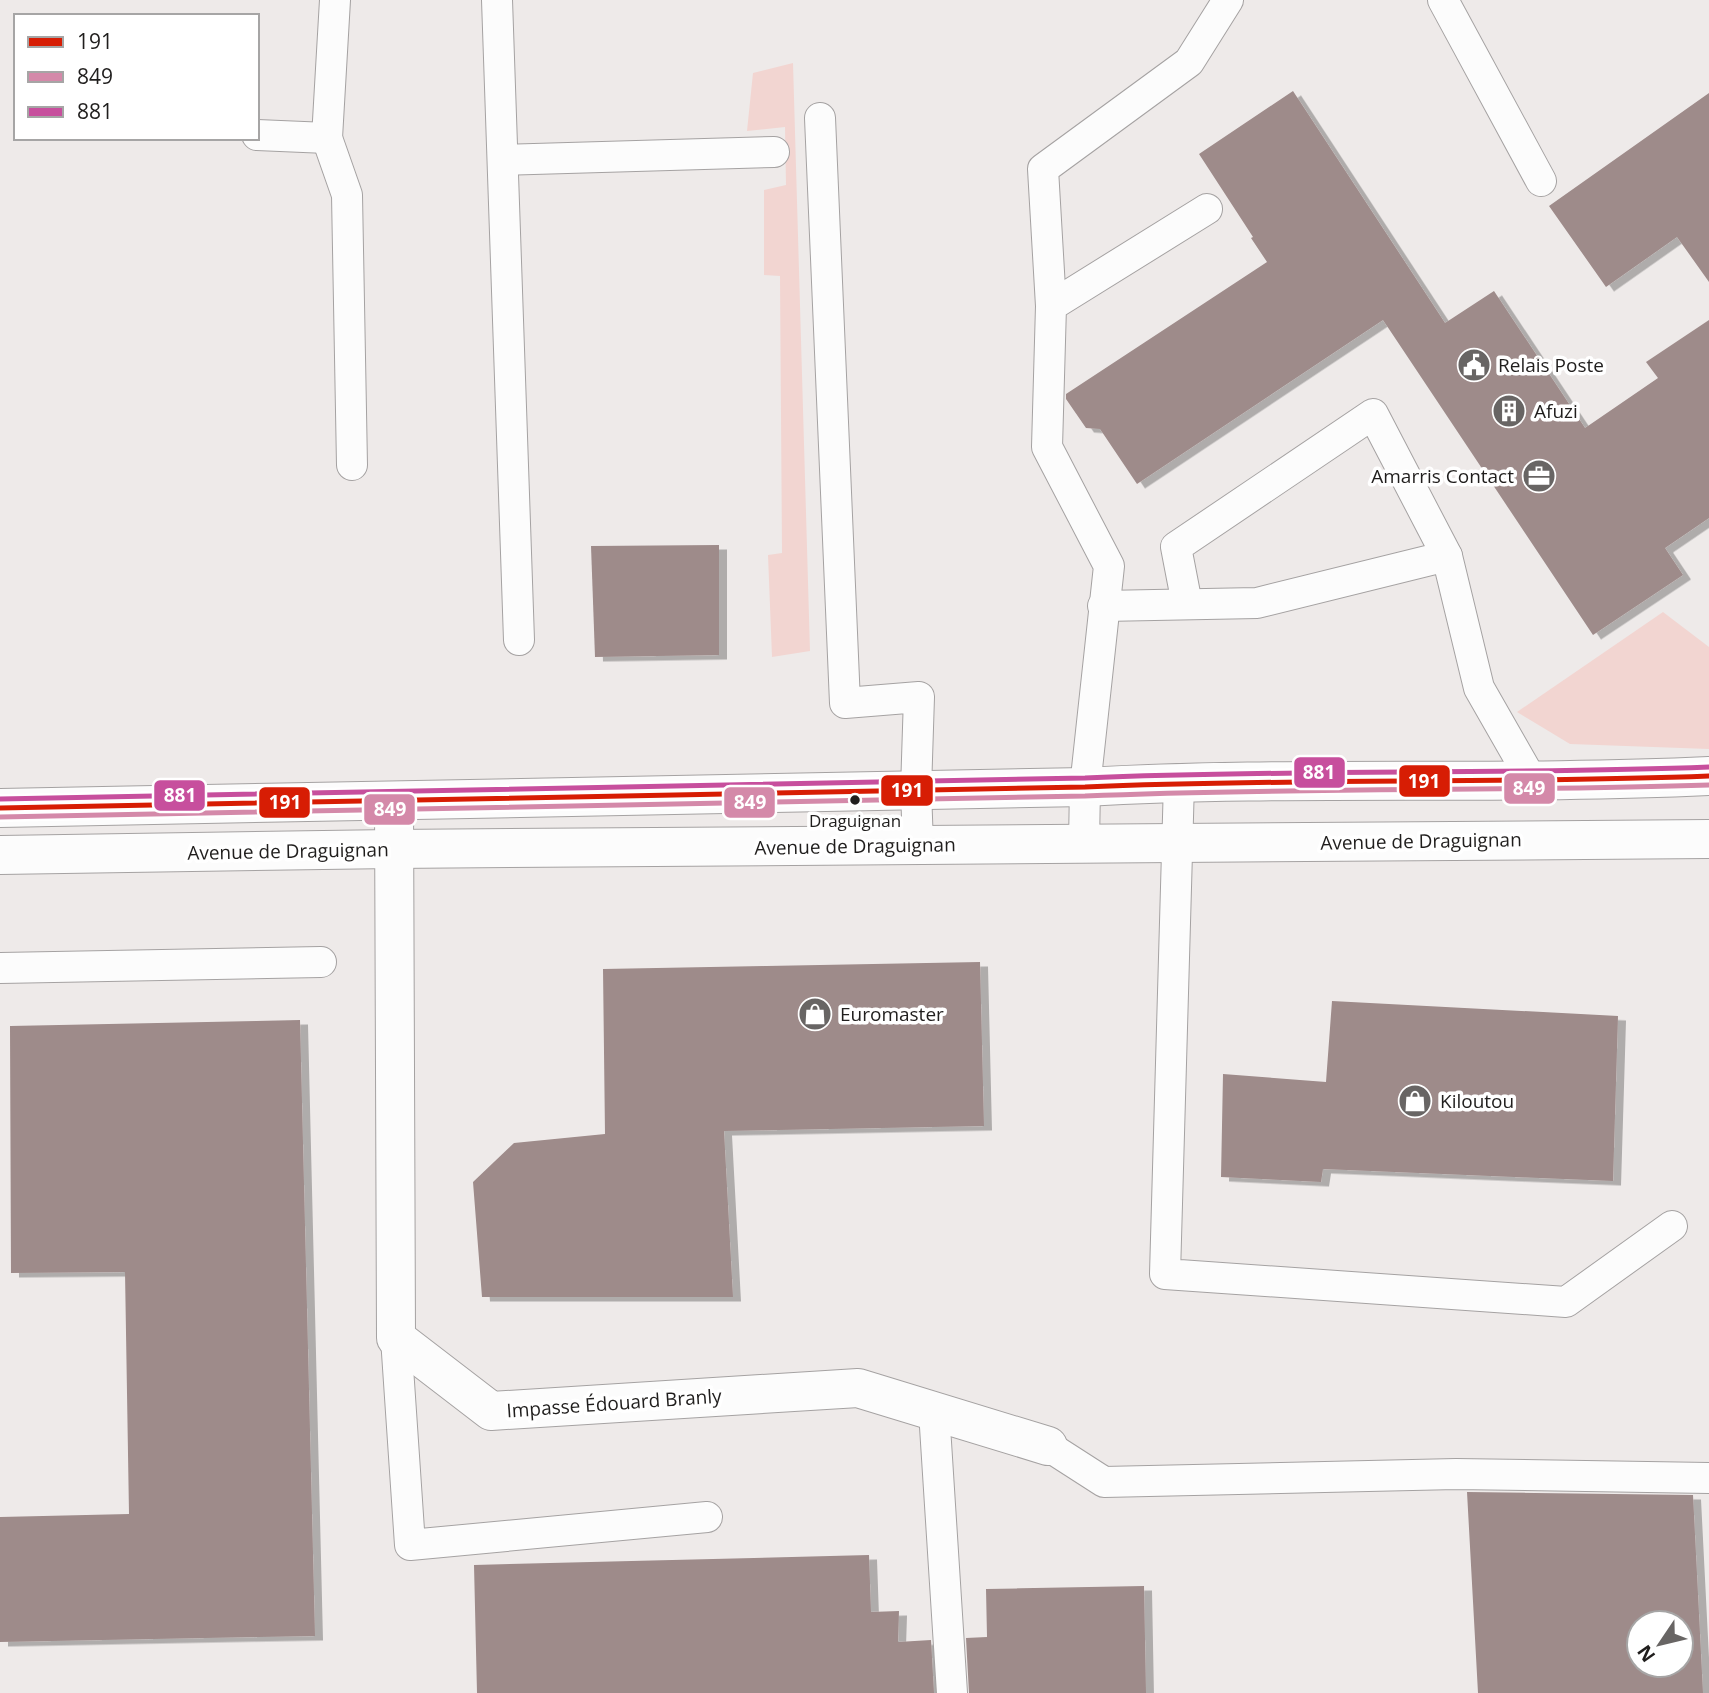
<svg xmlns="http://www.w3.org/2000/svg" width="1709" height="1693" viewBox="0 0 1709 1693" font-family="'Open Sans',sans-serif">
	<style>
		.green { fill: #f2d5d1 }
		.building { fill: #9e8b8a; fill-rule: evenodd; filter: url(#shadow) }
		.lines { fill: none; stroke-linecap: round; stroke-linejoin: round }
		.lane-casing { stroke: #a5a2a2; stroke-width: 32 }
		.street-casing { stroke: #a5a2a2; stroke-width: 40 }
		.secondary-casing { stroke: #a5a2a2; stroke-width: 40 }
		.lane { stroke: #fcfcfc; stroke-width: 30 }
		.street { stroke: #fcfcfc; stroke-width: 38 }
		.secondary { stroke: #fcfcfc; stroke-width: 38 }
		.bus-1-casing { stroke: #fff; stroke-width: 10 }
		.bus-2-casing { stroke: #fff; stroke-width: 10 }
		.bus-3-casing { stroke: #fff; stroke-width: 10 }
		.bus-1 { stroke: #d71d04; stroke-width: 5 }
		.bus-2 { stroke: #d489a9; stroke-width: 5 }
		.bus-3 { stroke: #c74f9d; stroke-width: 5 }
		.bus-dot { fill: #201e1d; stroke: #fff; stroke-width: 2.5 }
		.labels { text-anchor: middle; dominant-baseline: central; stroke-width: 7; stroke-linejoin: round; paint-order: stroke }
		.bus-label { font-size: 17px; fill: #201e1d; stroke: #fff }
		.poi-label { font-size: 19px; fill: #201e1d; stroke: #fff; text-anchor: start }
		.street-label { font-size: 19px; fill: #201e1d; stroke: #fff }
		.line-badge { stroke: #fff; stroke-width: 2.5 }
		.badge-label { font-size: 19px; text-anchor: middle; font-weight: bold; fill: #fff }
	</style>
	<defs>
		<filter id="shadow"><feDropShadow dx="8" dy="4.5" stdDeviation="0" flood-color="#0004"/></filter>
	</defs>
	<rect width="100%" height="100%" fill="#eeeae9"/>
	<g class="green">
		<path d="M793,63L810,651L772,657L768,555L782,553L780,276L764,275V190L786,185L785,127L747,131L753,73Z"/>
		<path d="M1663,612L1709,647V749L1570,744L1517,712Z"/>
	</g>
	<g class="building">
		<path d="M1293,91L1445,323L1494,291L1585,428L1658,378L1646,362L1709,320V518L1665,548L1683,575L1593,635L1383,320L1137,484L1100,429L1086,428L1066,399V394L1267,262L1251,238L1253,237L1199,154Z"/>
		<path d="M1709,93V282L1677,237L1606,287L1549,206Z"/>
		<path d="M719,545V655L595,657L591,546Z"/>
		<path d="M980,962L984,1126L724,1131L733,1297H482L473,1182L514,1143L605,1134L603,969Z"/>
		<path d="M1332,1001L1618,1016L1613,1181L1323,1169L1321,1182L1221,1177L1223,1074L1326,1082Z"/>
		<path d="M300,1020L315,1636L0,1642V1517L129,1514L125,1272L11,1273L10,1026Z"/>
		<path d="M1467,1492L1693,1495L1703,1693H1478ZM1639,1623H1681V1665H1639Z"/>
		<path d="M869,1555L871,1612L899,1611L898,1642L931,1640L934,1693H477L474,1565Z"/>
		<path d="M1144,1586L1146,1693H969L966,1638L987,1637L986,1589Z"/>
	</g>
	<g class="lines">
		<defs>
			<g id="lane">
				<path d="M497,0L519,640"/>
				<path d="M1443,0L1541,181"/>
				<path d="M820,118L845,703L919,697L916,790L918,845"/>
				<path d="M257,135L327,138L335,0"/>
				<path d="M327,138L347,195L352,465"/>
				<path d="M503,160L774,152"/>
				<path d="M1051,306L1043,169L1189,62L1228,0"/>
				<path d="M1187,604L1176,547L1373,414L1447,556"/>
				<path d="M1103,606L1257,603L1447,556L1479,688L1531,779"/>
				<path d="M1179,782L1165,1274L1566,1302L1672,1226"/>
				<path d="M1084,843L1085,787L1109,566L1047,447L1051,306L1207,209"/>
				<path d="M0,968L321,962"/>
				<path d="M396,1338L410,1545L707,1517"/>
				<path d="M934,1411L952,1693"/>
				<path d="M1048,1446L1104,1482L1456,1474L1709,1478"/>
			</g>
			<path id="street" d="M394,802L396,1338L491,1411L858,1388L1048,1446"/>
			<g id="secondary">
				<path d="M0,808L1085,787C1293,775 1501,786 1709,776"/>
				<path d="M0,855L392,849L1709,839"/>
			</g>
		</defs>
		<use href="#lane" class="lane-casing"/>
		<use href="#street" class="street-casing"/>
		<use href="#secondary" class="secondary-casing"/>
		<use href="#lane" class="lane"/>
		<use href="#street" class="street"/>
		<use href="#secondary" class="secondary"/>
		<defs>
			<path id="bus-1" d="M0,808L1085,787C1293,778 1501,784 1709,776"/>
			<path id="bus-2" d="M0,817L1085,796C1293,787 1501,792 1709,785"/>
			<path id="bus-3" d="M0,799L1085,778C1293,769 1501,775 1709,767"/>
		</defs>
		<use href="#bus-1" class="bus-1-casing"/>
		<use href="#bus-2" class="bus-2-casing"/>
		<use href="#bus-3" class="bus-3-casing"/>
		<use href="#bus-1" class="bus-1"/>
		<use href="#bus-2" class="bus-2"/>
		<use href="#bus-3" class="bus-3"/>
	</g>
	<defs>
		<symbol id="civic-disc" viewBox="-11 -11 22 22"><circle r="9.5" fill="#686564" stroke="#fff"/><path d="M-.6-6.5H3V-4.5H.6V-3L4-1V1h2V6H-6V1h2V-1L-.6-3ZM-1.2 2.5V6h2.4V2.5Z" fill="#fff"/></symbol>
		<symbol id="building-disc" viewBox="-11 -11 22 22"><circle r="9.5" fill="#686564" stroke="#fff"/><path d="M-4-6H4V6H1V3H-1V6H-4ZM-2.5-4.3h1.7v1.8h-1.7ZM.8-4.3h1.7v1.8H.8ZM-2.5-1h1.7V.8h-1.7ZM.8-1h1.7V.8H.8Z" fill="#fff"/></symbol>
		<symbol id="office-disc" viewBox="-11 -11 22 22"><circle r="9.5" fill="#686564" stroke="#fff"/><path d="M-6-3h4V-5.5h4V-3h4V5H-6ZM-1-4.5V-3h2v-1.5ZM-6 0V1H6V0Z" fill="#fff"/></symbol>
		<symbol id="shop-disc" viewBox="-11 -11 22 22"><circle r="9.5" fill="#686564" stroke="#fff"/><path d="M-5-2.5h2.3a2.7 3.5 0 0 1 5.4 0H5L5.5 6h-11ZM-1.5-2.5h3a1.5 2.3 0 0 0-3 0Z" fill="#fff"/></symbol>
	</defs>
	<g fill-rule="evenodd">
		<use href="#civic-disc" x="1455" y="346" width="38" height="38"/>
		<use href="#building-disc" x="1490" y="392" width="38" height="38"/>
		<use href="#office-disc" x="1520" y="457" width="38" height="38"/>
		<use href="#shop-disc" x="796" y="995" width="38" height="38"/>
		<use href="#shop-disc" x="1396" y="1082" width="38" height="38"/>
	</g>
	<circle class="bus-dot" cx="855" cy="800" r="6"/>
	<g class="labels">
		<g class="bus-label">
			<text x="855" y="820">Draguignan</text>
		</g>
		<g class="poi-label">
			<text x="1498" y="365">Relais Poste</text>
			<text x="1534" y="411">Afuzi</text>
			<text x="1514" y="476" text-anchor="end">Amarris Contact</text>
			<text x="840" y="1014">Euromaster</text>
			<text x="1440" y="1101">Kiloutou</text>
		</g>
		<g class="street-label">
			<text transform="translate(1421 841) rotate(-1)">Avenue de Draguignan</text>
			<text transform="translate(855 846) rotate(-1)">Avenue de Draguignan</text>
			<text transform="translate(288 851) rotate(-1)">Avenue de Draguignan</text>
			<text transform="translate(614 1403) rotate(-4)">Impasse Édouard Branly</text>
		</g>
	</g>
	<g class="line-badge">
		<rect x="1293" y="756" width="53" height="33" rx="7" fill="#c74f9d"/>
		<rect x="1398" y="764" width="53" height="34" rx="7" fill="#d71d04"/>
		<rect x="1503" y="772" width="53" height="33" rx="7" fill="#d489a9"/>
		<rect x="880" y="774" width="54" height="33" rx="7" fill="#d71d04"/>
		<rect x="153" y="779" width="53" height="33" rx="7" fill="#c74f9d"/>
		<rect x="258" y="786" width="53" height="33" rx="7" fill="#d71d04"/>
		<rect x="723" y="786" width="53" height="33" rx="7" fill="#d489a9"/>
		<rect x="363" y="793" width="53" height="33" rx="7" fill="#d489a9"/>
	</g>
	<g class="badge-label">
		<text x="1319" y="779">881</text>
		<text x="1424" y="788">191</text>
		<text x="1529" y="795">849</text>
		<text x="907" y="797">191</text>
		<text x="180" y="802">881</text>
		<text x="285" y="809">191</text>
		<text x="750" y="809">849</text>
		<text x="390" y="816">849</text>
	</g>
	<rect x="14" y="14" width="245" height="126" fill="#ffffff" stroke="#a6a5a5" stroke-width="2"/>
	<rect x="28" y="37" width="35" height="10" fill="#d71d04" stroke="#a6a5a5" stroke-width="2"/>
	<text x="77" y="49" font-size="21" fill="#201e1d">191</text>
	<rect x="28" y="72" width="35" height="10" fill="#d489a9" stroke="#a6a5a5" stroke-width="2"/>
	<text x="77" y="84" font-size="21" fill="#201e1d">849</text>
	<rect x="28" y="107" width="35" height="10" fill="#c74f9d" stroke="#a6a5a5" stroke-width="2"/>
	<text x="77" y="119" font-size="21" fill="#201e1d">881</text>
	<g transform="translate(1660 1644) rotate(235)"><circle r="33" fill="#ffffff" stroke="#a6a5a5" stroke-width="2"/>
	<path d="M0-5L12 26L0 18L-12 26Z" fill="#686564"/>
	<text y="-10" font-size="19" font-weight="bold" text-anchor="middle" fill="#201e1d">N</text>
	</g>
</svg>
